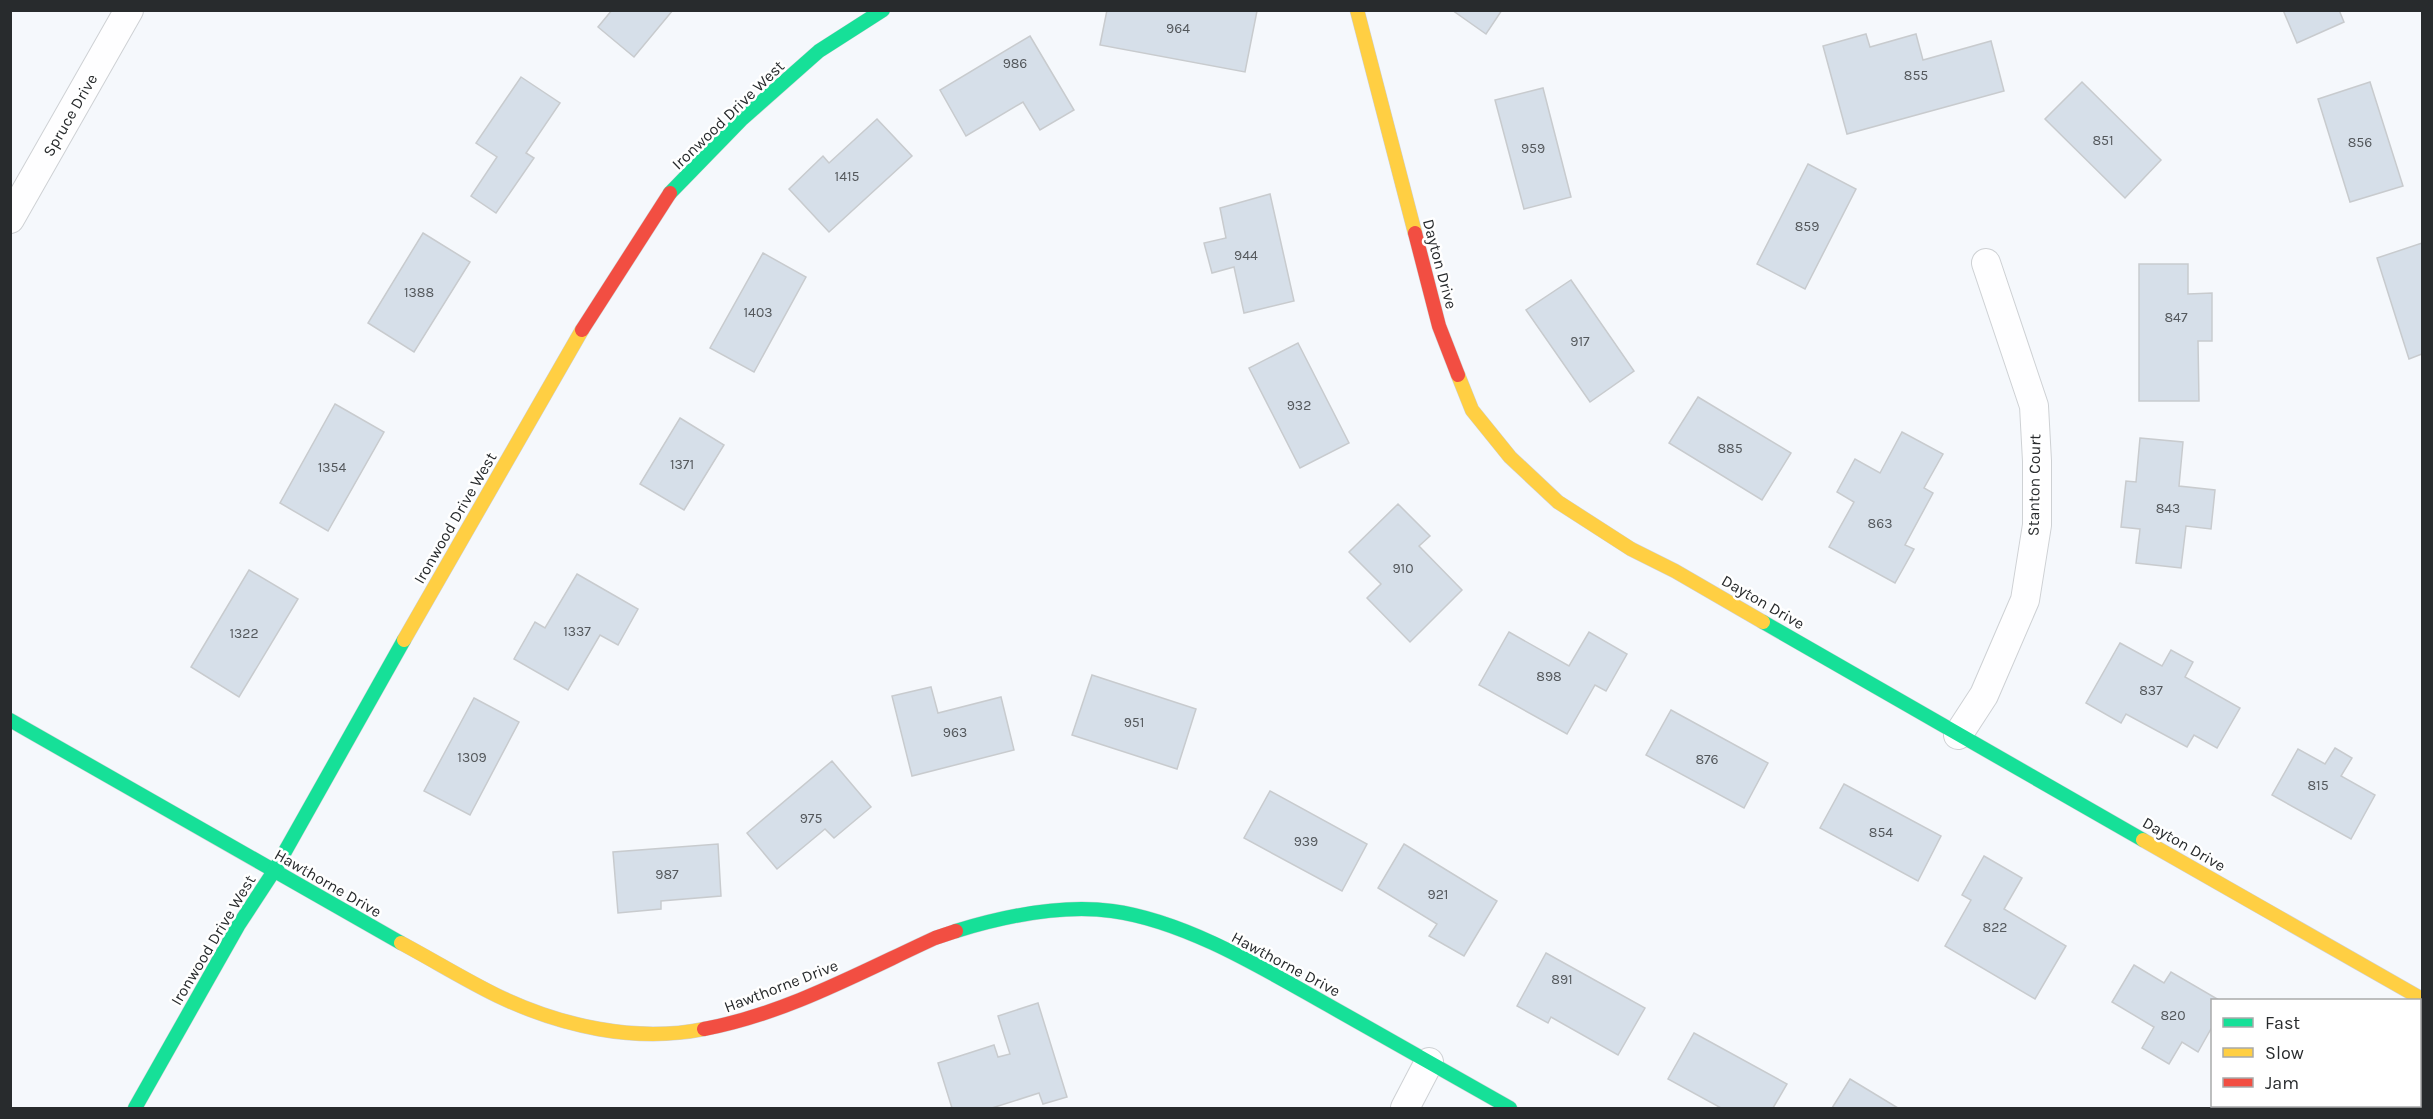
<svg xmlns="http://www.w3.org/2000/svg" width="2433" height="1119" viewBox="0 0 2433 1119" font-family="Karla,sans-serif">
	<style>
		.building { fill: #d6dfe9; stroke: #c8cbce; stroke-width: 1.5 }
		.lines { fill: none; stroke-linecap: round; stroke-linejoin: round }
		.street-casing { stroke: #ced1d4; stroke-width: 30 }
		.fast-casing { stroke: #ced1d4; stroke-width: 15 }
		.slow-casing { stroke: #ced1d4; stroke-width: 15 }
		.jam-casing { stroke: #ced1d4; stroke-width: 15 }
		.street { stroke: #fefeff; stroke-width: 28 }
		.fast { stroke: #16e098; stroke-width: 14 }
		.slow { stroke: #ffcf43; stroke-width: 14 }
		.jam { stroke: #f24e42; stroke-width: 14 }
		.labels { text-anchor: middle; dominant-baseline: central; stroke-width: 5; stroke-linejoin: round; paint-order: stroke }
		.number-label { font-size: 14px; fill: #54585c }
		.street-label { font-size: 16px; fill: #282b2d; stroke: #fff }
	</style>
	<rect width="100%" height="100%" fill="#f5f8fc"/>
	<g class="building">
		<path d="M612,10H673L634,57L598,27Z"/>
		<path d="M1107,10L1257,11L1245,72L1100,45Z"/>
		<path d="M1452,10H1502L1486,34Z"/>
		<path d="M2283,10H2339L2344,22L2297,43Z"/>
		<path d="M1866,34L1870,47L1916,34L1923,60L1991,41L2004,91L1847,134L1823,46Z"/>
		<path d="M1030,36L1074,110L1040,130L1023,102L966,136L940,90Z"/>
		<path d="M521,77L560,103L526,153L534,158L496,213L471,196L497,157L476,143Z"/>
		<path d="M2082,82L2161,160L2125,198L2045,119Z"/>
		<path d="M2370,82L2403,186L2350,202L2318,99Z"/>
		<path d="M1543,88L1571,197L1524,209L1495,100Z"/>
		<path d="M877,119L912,156L829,232L789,189L823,156L829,163Z"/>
		<path d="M1808,164L1856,189L1805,289L1757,264Z"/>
		<path d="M1270,194L1294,301L1244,313L1234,267L1212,273L1204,243L1226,238L1220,208Z"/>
		<path d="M423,233L470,262L414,352L368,323Z"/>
		<path d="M2422,243V354L2409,359L2377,258Z"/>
		<path d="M763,253L806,277L754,372L710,348Z"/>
		<path d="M2139,264H2188V294L2212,293V341H2198L2199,401H2139Z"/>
		<path d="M1571,280L1634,371L1590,402L1526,310Z"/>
		<path d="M1298,343L1349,443L1300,468L1249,368Z"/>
		<path d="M1698,397L1791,453L1762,500L1669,443Z"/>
		<path d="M335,404L384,432L328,531L280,503Z"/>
		<path d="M680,418L724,445L684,510L640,484Z"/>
		<path d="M1902,432L1943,454L1924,488L1933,493L1905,545L1914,549L1895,583L1829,547L1854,502L1837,492L1855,459L1880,473Z"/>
		<path d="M2140,438L2183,442L2179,486L2215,490L2211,529L2186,526L2181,568L2136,563L2140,529L2121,527L2126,481L2136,482Z"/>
		<path d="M1398,504L1430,536L1419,546L1462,590L1410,642L1367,598L1381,584L1349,552Z"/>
		<path d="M249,570L298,599L239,697L191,667Z"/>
		<path d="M577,574L638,609L618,645L600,635L568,690L514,659L535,622L545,628Z"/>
		<path d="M1509,632L1569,666L1589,632L1627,654L1606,691L1595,685L1567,734L1479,685Z"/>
		<path d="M2120,643L2162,666L2171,650L2193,662L2185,677L2240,708L2217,748L2194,735L2187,747L2126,714L2121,723L2086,703Z"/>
		<path d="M1092,675L1196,709L1177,769L1072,735Z"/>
		<path d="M931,687L938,713L1001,697L1014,750L912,776L892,696Z"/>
		<path d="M474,698L519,722L470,815L424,791Z"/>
		<path d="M1671,710L1768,763L1744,808L1646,755Z"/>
		<path d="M2335,748L2352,758L2341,776L2375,795L2351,839L2272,795L2298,749L2325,764Z"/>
		<path d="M832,761L871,807L834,838L825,829L777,869L747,833Z"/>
		<path d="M1844,784L1941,836L1918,881L1820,828Z"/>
		<path d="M1270,791L1367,844L1342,891L1244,838Z"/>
		<path d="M718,844L721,896L661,901V909L618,913L613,852Z"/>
		<path d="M1404,844L1497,901L1464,956L1429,936L1437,924L1378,888Z"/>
		<path d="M1984,856L2022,878L2004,909L2066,946L2035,999L1945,946L1971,900L1962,895Z"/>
		<path d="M1546,953L1645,1008L1618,1055L1551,1017L1548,1023L1517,1006Z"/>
		<path d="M2134,965L2164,983L2171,972L2219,1000H2212V1027L2198,1052L2182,1042L2169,1064L2142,1048L2154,1027L2112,1002Z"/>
		<path d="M1038,1003L1067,1097L1043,1104L1039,1093L992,1108H952L938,1063L994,1045L998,1057L1010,1054L998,1016Z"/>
		<path d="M1694,1033L1787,1084L1773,1108H1721L1668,1079Z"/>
		<path d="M1850,1079L1898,1108H1832Z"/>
		<path d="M2281,1106H2369L2367,1108H2287Z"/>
	</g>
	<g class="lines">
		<defs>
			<g id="street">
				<path d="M10,219L129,10"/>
				<path d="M1958,735L1984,695L2025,600L2037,525V461L2034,406L1986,263"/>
				<path d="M1405,1108L1429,1062"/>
			</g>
			<g id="fast">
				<path d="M670,193L741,120L819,51L883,10"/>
				<path d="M1763,622L2143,840"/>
				<path d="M10,720L401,943"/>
				<path d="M956,931C1005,916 1060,904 1112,911C1186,921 1264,969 1328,1005C1389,1039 1449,1074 1510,1108"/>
				<path d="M135,1108L238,926L274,871L404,640"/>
			</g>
			<g id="slow">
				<path d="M1357,10L1415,233"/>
				<path d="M1458,375L1472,410L1510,457L1558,502L1631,549L1675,571L1763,622"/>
				<path d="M404,640L582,330"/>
				<path d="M2143,840L2422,999"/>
				<path d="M401,943C433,960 465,980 498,996C561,1026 635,1043 704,1029"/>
			</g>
			<g id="jam">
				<path d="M1415,233L1439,326L1458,375"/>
				<path d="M582,330L670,193"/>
				<path d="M704,1029C785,1014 861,972 935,938L956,931"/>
			</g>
		</defs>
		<use href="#street" class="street-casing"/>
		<use href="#fast" class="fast-casing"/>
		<use href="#slow" class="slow-casing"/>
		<use href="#jam" class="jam-casing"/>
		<use href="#street" class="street"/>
		<use href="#fast" class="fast"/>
		<use href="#slow" class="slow"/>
		<use href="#jam" class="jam"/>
	</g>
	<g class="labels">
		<g class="number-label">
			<text x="1178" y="28">964</text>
			<text x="1015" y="63">986</text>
			<text x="1916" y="75">855</text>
			<text x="2103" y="140">851</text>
			<text x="2360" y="142">856</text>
			<text x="1533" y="148">959</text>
			<text x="847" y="176">1415</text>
			<text x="1807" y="226">859</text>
			<text x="1246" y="255">944</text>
			<text x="419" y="292">1388</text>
			<text x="758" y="312">1403</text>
			<text x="2176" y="317">847</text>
			<text x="1580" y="341">917</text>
			<text x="1299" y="405">932</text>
			<text x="1730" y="448">885</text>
			<text x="682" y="464">1371</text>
			<text x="332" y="467">1354</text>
			<text x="2168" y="508">843</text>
			<text x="1880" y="523">863</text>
			<text x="1403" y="568">910</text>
			<text x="577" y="631">1337</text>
			<text x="244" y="633">1322</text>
			<text x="1549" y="676">898</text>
			<text x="2151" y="690">837</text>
			<text x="1134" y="722">951</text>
			<text x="955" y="732">963</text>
			<text x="472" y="757">1309</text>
			<text x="1707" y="759">876</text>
			<text x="2318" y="785">815</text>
			<text x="811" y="818">975</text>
			<text x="1881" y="832">854</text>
			<text x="1306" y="841">939</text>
			<text x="667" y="874">987</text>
			<text x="1438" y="894">921</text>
			<text x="1995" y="927">822</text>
			<text x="1562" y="979">891</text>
			<text x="2173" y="1015">820</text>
		</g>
		<g class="street-label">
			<text transform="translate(70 115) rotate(-60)">Spruce Drive</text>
			<text transform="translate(728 115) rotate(-44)">Ironwood Drive West</text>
			<text transform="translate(1440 264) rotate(75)">Dayton Drive</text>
			<text transform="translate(2034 485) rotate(-89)">Stanton Court</text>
			<text transform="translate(455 518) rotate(-60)">Ironwood Drive West</text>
			<text transform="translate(1763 602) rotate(30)">Dayton Drive</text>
			<text transform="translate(2184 844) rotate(30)">Dayton Drive</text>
			<text transform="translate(328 883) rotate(30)">Hawthorne Drive</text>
			<text transform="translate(213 940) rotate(-59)">Ironwood Drive West</text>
			<text transform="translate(1286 964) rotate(28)">Hawthorne Drive</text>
			<text transform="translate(781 986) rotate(-21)">Hawthorne Drive</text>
		</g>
	</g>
	<rect width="2433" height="1119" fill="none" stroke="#282b2d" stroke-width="24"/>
	<rect x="2211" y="999" width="210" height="108" fill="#ffffff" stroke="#a9aaab" stroke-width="1.5"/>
	<rect x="2223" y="1018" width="30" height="9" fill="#16e098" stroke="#a9aaab" stroke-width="1.5"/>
	<text x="2265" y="1029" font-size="18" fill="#282b2d">Fast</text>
	<rect x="2223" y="1048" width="30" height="9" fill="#ffcf43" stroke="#a9aaab" stroke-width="1.5"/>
	<text x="2265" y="1059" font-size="18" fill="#282b2d">Slow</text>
	<rect x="2223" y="1078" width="30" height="9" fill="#f24e42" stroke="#a9aaab" stroke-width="1.5"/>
	<text x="2265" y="1089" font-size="18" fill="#282b2d">Jam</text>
</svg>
